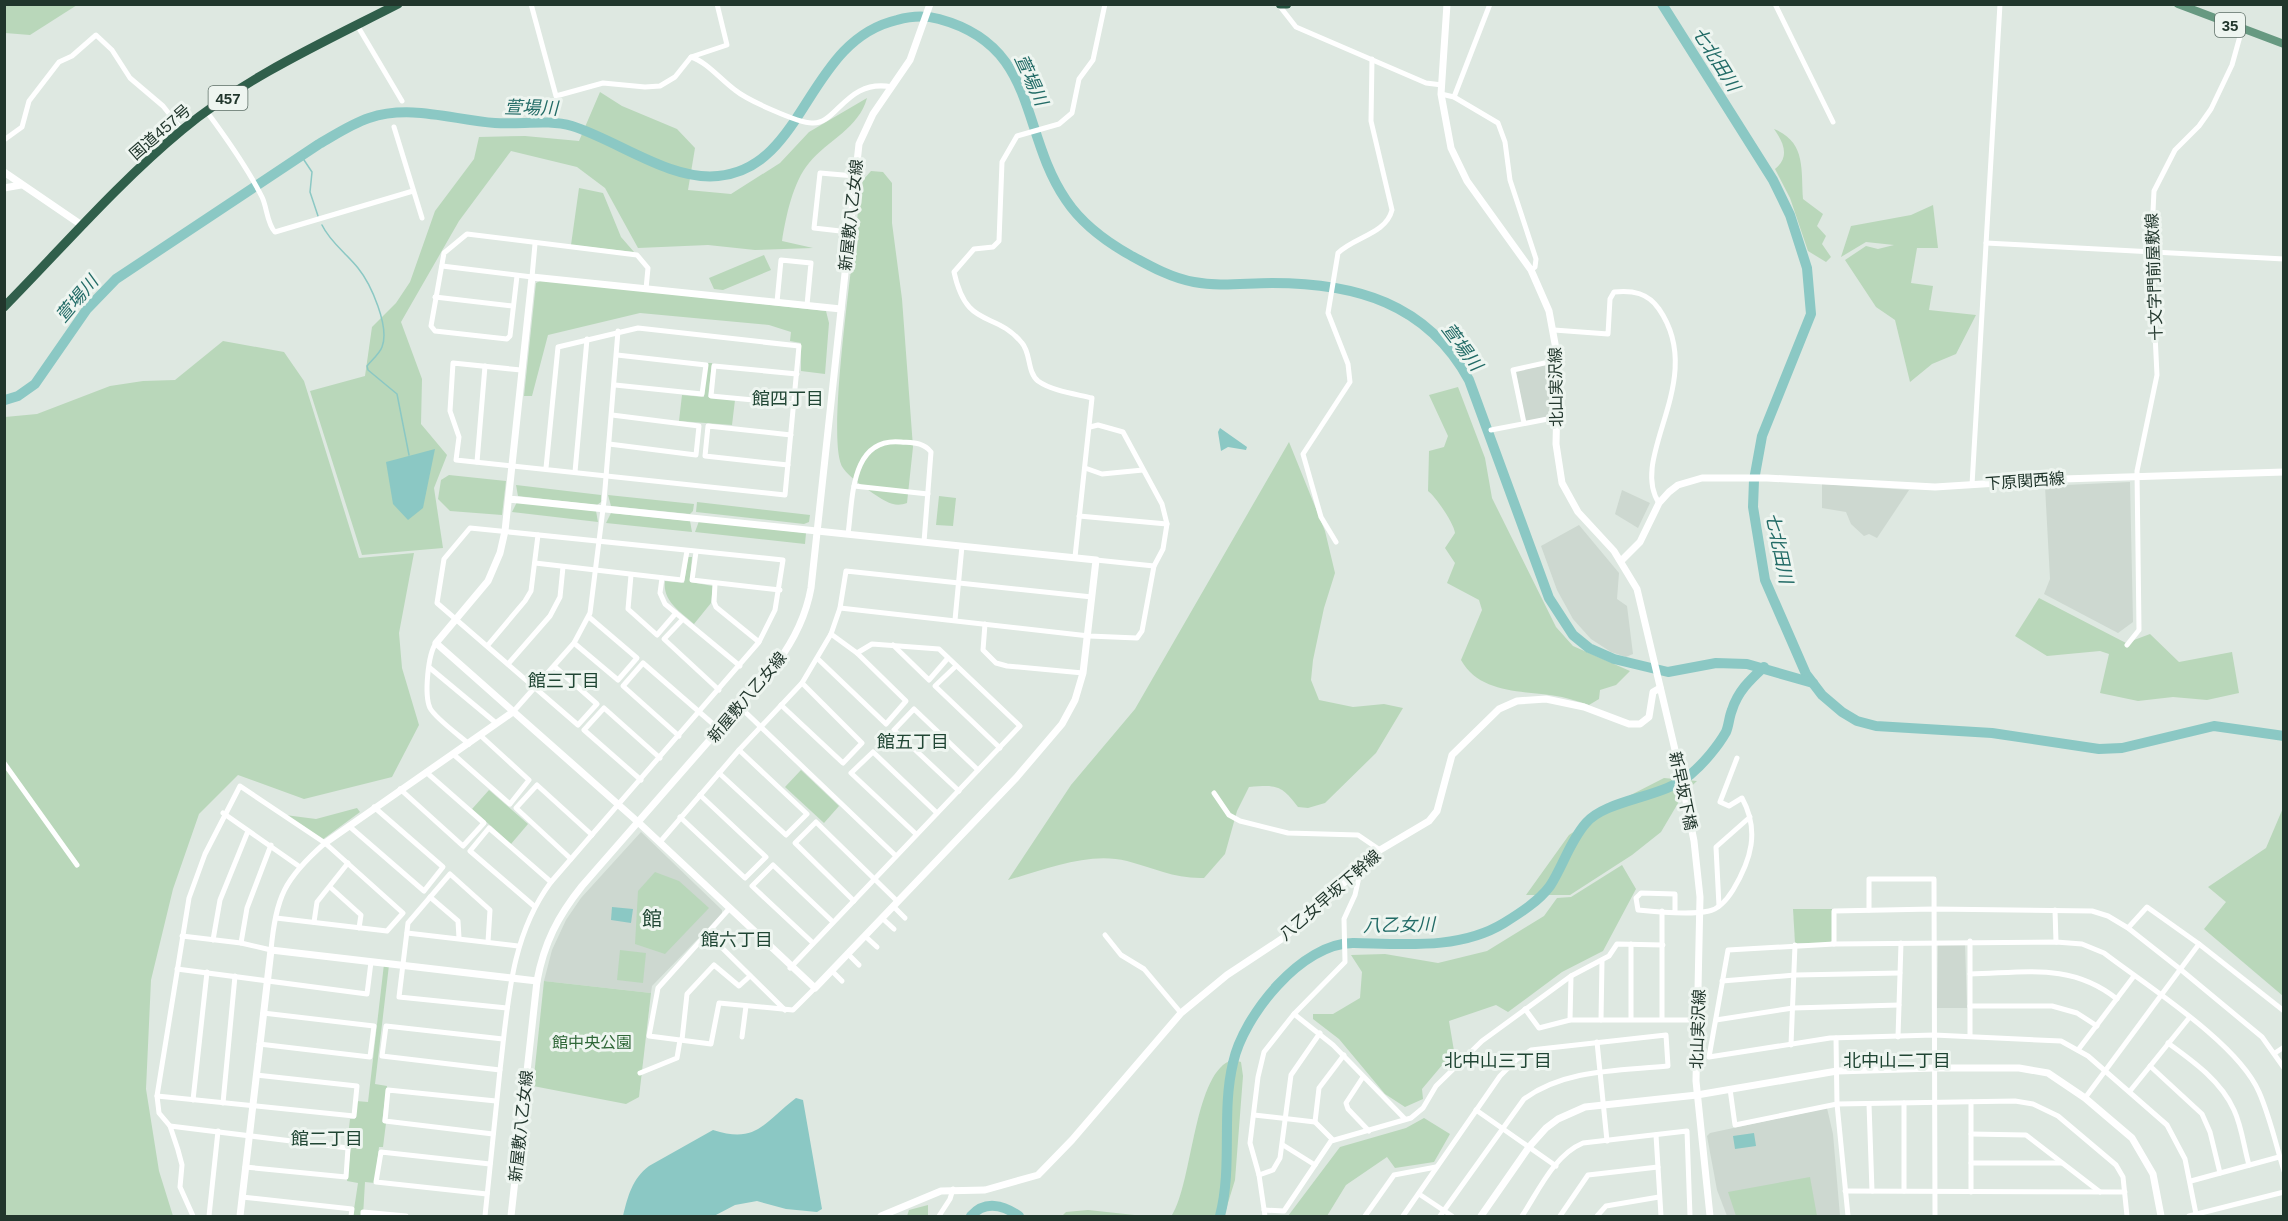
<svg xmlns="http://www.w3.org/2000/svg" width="2288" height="1221" viewBox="0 0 2288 1221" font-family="Helvetica,'Noto Sans JP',sans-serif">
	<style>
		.built { fill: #cdd8d0 }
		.green { fill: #b9d7ba }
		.water { fill: #8bc8c4 }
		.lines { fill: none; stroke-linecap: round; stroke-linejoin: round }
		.stream { stroke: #8bc8c4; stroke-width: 1.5 }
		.river { stroke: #8bc8c4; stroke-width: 10 }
		.street { stroke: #fff; stroke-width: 5 }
		.secondary { stroke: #fff; stroke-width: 7 }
		.primary { stroke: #679981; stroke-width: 8 }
		.highway { stroke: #305f4b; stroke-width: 9 }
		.labels { text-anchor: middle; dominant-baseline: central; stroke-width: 6; stroke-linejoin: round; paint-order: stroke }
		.shield { fill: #eef5f0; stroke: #5e6f67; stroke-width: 1.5 }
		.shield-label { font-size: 15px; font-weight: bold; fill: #21362c }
		.street-label { font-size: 16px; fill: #21362c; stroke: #eef5f0 }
		.park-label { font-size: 16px; fill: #306839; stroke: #eef5f0 }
		.water-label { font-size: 18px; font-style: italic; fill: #226b66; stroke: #eef5f0 }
		.neighbourhood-label { font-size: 18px; fill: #204634; stroke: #eef5f0 }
		.quarter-label { font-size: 20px; fill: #204634; stroke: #eef5f0 }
	</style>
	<rect width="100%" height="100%" fill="#dee8e1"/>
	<g class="built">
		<path d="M1551,364L1550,416L1525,422L1516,371Z"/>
		<path d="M2130,482L2133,622L2118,633L2044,594L2050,579L2045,486Z"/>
		<path d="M1822,484L1909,490L1877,538L1869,534L1864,536L1851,524L1846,512L1822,508Z"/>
		<path d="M1622,490L1650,503L1638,528L1615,514Z"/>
		<path d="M1579,525L1619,573L1617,599L1627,606L1633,654L1626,657L1611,652L1591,639L1573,619L1557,590L1541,546Z"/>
		<path d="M641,832L722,910V914L652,986L651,993L544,981L552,950L566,920L581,898Z"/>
		<path d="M1965,944L1967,1008H1937L1938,945Z"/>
		<path d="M1827,1108L1833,1134L1840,1216H1727L1717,1190L1707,1136L1710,1133Z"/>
	</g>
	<g class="green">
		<path d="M5,4H77V5L30,35L5,33Z"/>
		<path d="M600,92L622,106L677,129L695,148L688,190L731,194L780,163L809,132L867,98C859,128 828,140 809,163C793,182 786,216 782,241L813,248L755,250L708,245L638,248L605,188L577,167L511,151L459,221L401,322L422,379L421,424L447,455L434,488L443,548L362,555L310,391L365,376L372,327L396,303L410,282L435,211L474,159L479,137L525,136L579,141Z"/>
		<path d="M1774,129C1806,142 1801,169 1803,199L1823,214L1817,226L1826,236L1822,244L1831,257L1826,262L1808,251L1790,198L1775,169C1790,157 1784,143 1774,129Z"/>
		<path d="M871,171L883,172L892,183V223L902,299L913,447L907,503C894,508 885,501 874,494C864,487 850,478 843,468C824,442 857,236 860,192L863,180Z"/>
		<path d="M579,188L603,193L621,237L634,252L571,245Z"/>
		<path d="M1933,205L1938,248H1917L1911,283L1933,286L1929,310L1976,315L1956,354L1932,364L1910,382L1895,320L1876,307L1845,260L1866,246L1878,249L1894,245L1866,242L1841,257L1851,226L1911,215Z"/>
		<path d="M764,255L771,270L723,290L714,289L709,278Z"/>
		<path d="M542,280L826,311L829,323L825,374L801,371V343L790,341L791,332L769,325L640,313L548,335L532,396H524L536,283Z"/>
		<path d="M223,341L284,352L304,381L359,558L414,553L399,633L402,668L419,725L392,777L304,799L238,775L199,814L173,889L151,980L146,1089L159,1171L173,1216H5V417L37,414L110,386L143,381L175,380Z"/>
		<path d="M707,363H712L708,397L735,400L732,425L679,421L682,395L704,397Z"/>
		<path d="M1458,387L1485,458L1492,498L1556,627L1573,646L1630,671L1616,685L1600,690L1599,699L1589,705C1580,702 1571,699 1562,697C1528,690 1481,696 1461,660L1482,610L1479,600L1447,583L1455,563L1445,548L1455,533C1454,523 1435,496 1428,491L1429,451L1444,447L1448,436L1429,395Z"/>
		<path d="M1289,442L1325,531L1335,573L1324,608L1313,660L1311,680L1319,700L1353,707L1384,704L1403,708L1376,753L1325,803L1308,808L1298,807C1281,784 1276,785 1249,787L1237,811L1225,854L1204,878C1175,879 1154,868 1127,861C1089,851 1044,870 1008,880L1071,785L1135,709Z"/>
		<path d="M449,475L506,481L502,515L450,511L438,499L441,480Z"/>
		<path d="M516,485L601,495V502L597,505L518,496Z"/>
		<path d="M608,495L694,504L693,511L690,514L611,506Z"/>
		<path d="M939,496L956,498L953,526L936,525Z"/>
		<path d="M517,502L596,511L598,522L512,512Z"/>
		<path d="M697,502L810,515L809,522L804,524L696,512Z"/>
		<path d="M611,513L690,521L692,532L606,523Z"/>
		<path d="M699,521L806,533L805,544L695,532Z"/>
		<path d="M688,557H692L690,582L713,586L711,603L694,624C681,612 662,601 665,581L684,583Z"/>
		<path d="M2039,598L2126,643L2150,634L2179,662L2232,652L2239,693L2207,700L2173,697L2138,701L2100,693L2109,654L2100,651L2047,656L2015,636Z"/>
		<path d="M801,770L839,806L824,823L785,787Z"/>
		<path d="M1664,778L1697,781L1684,793L1661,832L1632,855L1570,895H1526L1569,835L1619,801Z"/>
		<path d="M489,790L528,824L511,844L472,809Z"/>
		<path d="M357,808L360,812L322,840L285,815L316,819Z"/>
		<path d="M2283,808V996L2204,929L2226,902L2208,887L2266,848Z"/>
		<path d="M1622,865L1636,889L1603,951L1562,972L1508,1012L1496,1005L1449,1021L1454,1051L1422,1089L1423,1099L1405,1107L1385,1094L1339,1039L1313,1019V1014H1333L1360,998L1362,972L1351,955L1385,954L1438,963L1487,951L1544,916L1557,898L1571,897Z"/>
		<path d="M655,872L679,881L709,908L665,954L635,944L638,891Z"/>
		<path d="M1793,909H1832L1833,940L1829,943H1795Z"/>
		<path d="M620,950L646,953L643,983L617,980Z"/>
		<path d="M384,964L389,965L375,1084L387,1086L382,1122L386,1123L383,1147H379L375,1183L365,1182L363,1216H353L358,1183L347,1181L351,1145L347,1144L350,1119H355L356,1101L368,1102Z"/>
		<path d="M544,981L651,993L639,1097L626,1104L533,1086Z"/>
		<path d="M1233,1060L1241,1062L1243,1076L1235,1180L1224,1216H1150L1172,1215C1193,1182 1194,1069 1233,1060Z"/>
		<path d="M1424,1118L1450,1134L1434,1162L1395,1168L1387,1157L1346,1185L1327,1216H1288L1340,1147L1406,1128Z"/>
		<path d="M1810,1177L1817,1216H1736L1728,1192Z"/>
		<path d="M928,1205V1216H907L909,1210Z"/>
		<path d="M1088,1210L1144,1216H1062L1066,1212Z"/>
	</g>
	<g class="water">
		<path d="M1220,428L1247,447L1246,450L1228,447L1221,451L1218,432Z"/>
		<path d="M435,449L423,508L408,520L393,504L386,462Z"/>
		<path d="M612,907L633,909L631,923L611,920Z"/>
		<path d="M796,1098L803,1100L822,1209L817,1212L786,1209L757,1201L735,1205L714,1216H623C628,1196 632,1179 649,1166L713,1130C757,1144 763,1123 796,1098Z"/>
		<path d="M1754,1133L1756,1146L1735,1149L1733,1136Z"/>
	</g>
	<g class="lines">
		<g class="stream">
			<path d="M302,157L312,172L310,192L318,216"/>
			<path d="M322,225C330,242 346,253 358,268C371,284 390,327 382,347C380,353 372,360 367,366L368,370L397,394L409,455"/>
			<path d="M4,399V400"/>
		</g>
		<g class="river">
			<path d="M1662,4L1773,180L1790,215L1807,268L1811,314L1762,436L1754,480L1753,507L1765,580L1806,674L1822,695L1842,712L1857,721L1876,726L1992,733L2099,749L2122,748L2214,726L2284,736"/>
			<path d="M5,400L18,396L35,384L87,309L116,279L319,144C335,135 351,124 369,118C411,104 453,120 495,123C520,125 548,119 572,126C617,140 670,181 718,176C806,168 806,41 897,20C911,16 925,15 939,19C1039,46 1019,131 1066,200C1082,224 1105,241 1130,255C1150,266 1171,278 1194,282C1220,287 1245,283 1272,283C1355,283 1427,303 1469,380L1549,598L1573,635L1589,648L1614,659L1668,672L1716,663L1747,664L1813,683"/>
			<path d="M971,1216C985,1200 1003,1205 1019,1216"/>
			<path d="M1220,1216C1233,1166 1221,1113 1233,1063C1243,1016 1302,942 1354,943C1404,944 1460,950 1504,923C1520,913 1539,901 1550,886C1563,866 1570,841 1586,823C1606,799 1664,798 1691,774C1704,763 1718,746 1726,732C1729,725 1729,717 1732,710C1738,691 1750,680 1764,667"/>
		</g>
		<g class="street">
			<path d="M531,4L556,96L603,83L645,87L660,86L675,77L691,57L727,45L717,4"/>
			<path d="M1278,4L1296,27L1426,83L1442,85"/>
			<path d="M1775,4L1833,122"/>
			<path d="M357,25L402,101"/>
			<path d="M691,57C707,62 721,80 735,90C747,100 798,123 812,123C837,125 846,78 892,87"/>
			<path d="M1441,94L1454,97L1498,123L1505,142L1510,180L1536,259L1535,267L1531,270"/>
			<path d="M1454,97L1490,4"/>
			<path d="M207,112C227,139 247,167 262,197C267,207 267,224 275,232L413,191"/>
			<path d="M394,127L422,218"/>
			<path d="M4,140L22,127L29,101L59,62L72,56L96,35L112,50L130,78L163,106L182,130"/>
			<path d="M849,232L814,228L820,173L855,176"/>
			<path d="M1986,243L2284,259"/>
			<path d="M442,266L532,277L535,244"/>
			<path d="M517,276L510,336L507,339L435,331L431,326L444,253L467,234L637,255L648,268L646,289"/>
			<path d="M435,297L513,306"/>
			<path d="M777,302L781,260L811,263L807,305"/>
			<path d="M1554,330L1608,334L1610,299L1614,292C1633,290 1648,293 1659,309C1708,380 1628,456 1659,503"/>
			<path d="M521,370L453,363L450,411L459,437L456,460L785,495L799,346L638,328L558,347L546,468"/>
			<path d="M615,385L702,394L706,365L617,355"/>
			<path d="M794,404L711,396L714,366L797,374"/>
			<path d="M1524,423L1513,370L1558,360"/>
			<path d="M1491,430L1558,417"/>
			<path d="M609,444L696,455L699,426L612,415"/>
			<path d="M477,462L485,366"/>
			<path d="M788,465L705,456L708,426L791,435"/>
			<path d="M1085,468L1102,474L1143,470"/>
			<path d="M575,472L587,339"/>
			<path d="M1972,485L2000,4"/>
			<path d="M854,486L928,494"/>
			<path d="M1079,516L1167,524"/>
			<path d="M848,534C853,499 850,437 901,442C913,443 923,442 931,452L924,542"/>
			<path d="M1336,542L1321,517L1303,454L1350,382L1348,364L1328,313L1338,253C1354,237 1386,234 1392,210L1371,121L1372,59"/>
			<path d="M696,552L692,580L780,590"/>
			<path d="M1075,557L1092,398C1076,394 1052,391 1038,381C1027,372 1031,353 1022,343C994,309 967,331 954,272L974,249L993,247L999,241L1002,162L1017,136L1059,124L1072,113L1079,79L1093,60L1105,4"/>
			<path d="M1096,560L1154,566"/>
			<path d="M535,563L682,580L687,551"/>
			<path d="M631,575L628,609L657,635L676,613"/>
			<path d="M662,578L660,593L665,604L740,666"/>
			<path d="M715,584L714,602L716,607L759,642"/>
			<path d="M840,608L1089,636L1137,638L1142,631L1154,566L1163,549L1167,524L1162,504L1123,432L1098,425L1090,427"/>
			<path d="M683,619L664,639L719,690"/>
			<path d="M955,620L962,546"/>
			<path d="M985,624L983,650L996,663L1007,666L1083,673"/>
			<path d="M436,643C428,654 424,695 430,708C435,718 460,736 469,744"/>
			<path d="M574,643L618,680L637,658L589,617"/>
			<path d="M488,645L525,601L531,591L538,535"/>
			<path d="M893,645L929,680L948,658"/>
			<path d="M2127,645L2139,630L2137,471L2157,375L2151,252L2154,191L2175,150L2199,126L2211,109L2232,65L2242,29"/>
			<path d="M818,659L886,724L906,701L857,653L831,634"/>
			<path d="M508,664L550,616L560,597L563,567"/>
			<path d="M956,666L935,686L1000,748"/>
			<path d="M430,668L496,723"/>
			<path d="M781,705L843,763L862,743L802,683"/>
			<path d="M740,707L896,856"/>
			<path d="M513,712L574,643L590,613L604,501L618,331"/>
			<path d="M679,736L623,686L643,663L720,730"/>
			<path d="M453,754L510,804L529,780L481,736"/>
			<path d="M4,763L77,865"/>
			<path d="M719,773L786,835L807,814L739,750"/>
			<path d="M641,780L584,730L604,708L660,758"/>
			<path d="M400,789L463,846L484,823L426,772"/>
			<path d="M959,791L894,730L914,709L978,770"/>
			<path d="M1214,793L1229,815L1240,821L1288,833L1358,835L1380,850"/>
			<path d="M223,813L300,867"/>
			<path d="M680,817L745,878L766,857L700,795"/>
			<path d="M349,826L424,891L443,867L374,807"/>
			<path d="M916,834L851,773L873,752L937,813"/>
			<path d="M660,842L739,750L802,683L831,634L840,608L846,571L1092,597"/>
			<path d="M571,859L516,808L537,785L592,835"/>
			<path d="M330,887L361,915L359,928"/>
			<path d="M430,897L458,921L459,938"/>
			<path d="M854,901L795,843L816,822L897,901"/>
			<path d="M534,906L470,851L489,828L551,882"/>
			<path d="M893,906L905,918"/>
			<path d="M1719,906L1716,847L1750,817"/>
			<path d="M729,909L658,988L649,1036L711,1044L719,1003L793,1010L815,988"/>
			<path d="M1869,910V879H1934L1935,1216"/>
			<path d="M2055,910L2056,942"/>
			<path d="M1662,911V1019"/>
			<path d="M1675,911V894L1641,893L1636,898L1638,910C1657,912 1691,915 1709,911C1719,909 1728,898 1733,890C1751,860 1760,831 1742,798L1729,806L1720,802L1737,758"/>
			<path d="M882,918L894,929"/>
			<path d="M314,922L317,902L348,863"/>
			<path d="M2128,928L2147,907L2199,944L2284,1011"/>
			<path d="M407,933L518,946"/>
			<path d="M708,934L785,1010"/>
			<path d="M1105,935L1121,955L1144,969L1181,1013"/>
			<path d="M182,936L241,943L271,950C276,897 284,879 325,843"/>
			<path d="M865,936L877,947"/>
			<path d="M213,940L220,900L248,831"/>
			<path d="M488,942L490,910L450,874L408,923L399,997L507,1008"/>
			<path d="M241,943L247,908L271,845"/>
			<path d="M813,943L752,886L773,865L833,922"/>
			<path d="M1834,944V911L1933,909L2092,911L2108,916L2128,928L2180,969L2262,1037L2284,1068"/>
			<path d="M848,954L859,965"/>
			<path d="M790,968L1020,726L939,649L872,644L857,653"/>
			<path d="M177,969L367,994L371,962"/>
			<path d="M832,971L842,981"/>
			<path d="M1970,974C2024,973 2071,962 2117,999"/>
			<path d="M1722,981L1795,975L1900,973"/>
			<path d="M1970,1006H2052L2077,1013L2097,1026"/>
			<path d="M1525,1009L1539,1028L1570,1020H1697"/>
			<path d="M1294,1014L1333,1045L1405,1119"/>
			<path d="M1631,1019V944"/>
			<path d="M1570,1020L1571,976"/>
			<path d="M1601,1020L1602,961"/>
			<path d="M1716,1020L1793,1008L1899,1005"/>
			<path d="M1970,1036V941"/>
			<path d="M742,1037L746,1006"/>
			<path d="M1898,1037L1901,943"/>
			<path d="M1836,1038L1837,1104L1848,1216"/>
			<path d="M682,1040L687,994L714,965L739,986L750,976"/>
			<path d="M1597,1042L1607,1141"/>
			<path d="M2168,1043C2193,1061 2221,1081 2234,1110C2242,1127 2244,1148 2249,1165"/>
			<path d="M259,1044L370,1057L374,1026L263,1013"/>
			<path d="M1791,1045L1795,945"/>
			<path d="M2078,1050L2134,976"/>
			<path d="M2275,1053L2284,1047"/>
			<path d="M2150,1066L2202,1114L2210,1132L2220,1173"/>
			<path d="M500,1070L382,1056L386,1026L503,1039"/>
			<path d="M640,1073L677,1058L680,1040"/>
			<path d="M1363,1077L1346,1103L1348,1109L1369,1131"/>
			<path d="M1730,1089L1735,1125L1837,1104L2015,1101L2033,1104L2058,1116L2116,1165L2123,1177L2127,1216"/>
			<path d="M2130,1091L2189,1018"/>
			<path d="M157,1096L354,1116L357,1086L256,1075"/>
			<path d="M2085,1098L2199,944"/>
			<path d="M193,1100L207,972"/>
			<path d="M1971,1102V1192"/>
			<path d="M223,1103L235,976"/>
			<path d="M1904,1103V1191"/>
			<path d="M1869,1104L1872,1191"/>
			<path d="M1476,1110L1556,1166"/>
			<path d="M1254,1115L1315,1122L1333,1140"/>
			<path d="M1315,1122L1319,1088L1344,1055"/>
			<path d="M170,1126L348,1148L346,1177L245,1167"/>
			<path d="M493,1134L385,1121L388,1090L496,1101"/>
			<path d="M1971,1134L2026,1135L2100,1192"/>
			<path d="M1656,1135L1661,1216"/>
			<path d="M1283,1145L1315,1165"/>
			<path d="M1971,1163H2062"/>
			<path d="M1259,1175L1273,1170L1280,1158L1291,1075L1320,1033"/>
			<path d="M2191,1181L2279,1157"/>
			<path d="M1845,1191L2125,1192"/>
			<path d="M487,1194L376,1182L381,1152L490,1164"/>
			<path d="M1419,1194L1452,1216"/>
			<path d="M242,1197L352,1209L351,1216"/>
			<path d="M1264,1210L1284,1211L1331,1141L1411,1118L1423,1108L1436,1086L1482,1041L1571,976L1609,956L1617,944L1663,945"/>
			<path d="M2196,1214L2185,1159L2167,1125L2088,1056L2061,1041L1934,1035L1830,1038L1709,1057L1728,950L1834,944L2056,942L2082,944L2104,953C2147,986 2238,1043 2259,1092C2270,1117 2276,1145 2284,1171"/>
			<path d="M193,1216L180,1187L182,1165L178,1150L170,1126L159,1113L157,1096L189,898L205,854L240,786L325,843L403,913L387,931L276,918"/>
			<path d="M209,1216L218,1131"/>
			<path d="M363,1216V1212L406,1216"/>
			<path d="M485,1216C490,1168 495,1119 500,1070C508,1004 510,937 551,882L759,642L775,610L783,560L470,528L444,559L437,603L578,725L597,704L555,667"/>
			<path d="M939,1216L950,1199L953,1189"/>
			<path d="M1265,1216L1259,1175L1250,1143L1258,1077L1264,1052L1294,1014L1345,962L1344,919L1355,895L1361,868"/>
			<path d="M1365,1216L1394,1175L1436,1167"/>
			<path d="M1403,1216L1500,1076L1516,1060L1531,1050L1666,1035L1668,1066C1618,1071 1565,1069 1524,1099L1440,1216"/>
			<path d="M1522,1216C1538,1192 1554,1155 1583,1143L1687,1131L1690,1216"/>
			<path d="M1560,1216L1588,1175L1658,1167"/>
			<path d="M1597,1216L1606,1206L1659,1197"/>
			<path d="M2189,1216L2284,1192"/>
		</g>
		<g class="secondary">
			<path d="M1447,4L1441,94L1451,148L1467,181L1531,270L1549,311L1558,360L1556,444L1562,483L1578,512L1614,551L1637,589L1680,771L1694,841L1700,897L1696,1081L1710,1216"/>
			<path d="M4,172L83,226"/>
			<path d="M4,188L21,185"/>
			<path d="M509,499L1096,560L1083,673L1075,700L1062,724L1016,778L815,988L638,822L436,643L488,581L500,553L505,531L532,277L841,309"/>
			<path d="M1621,561L1640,542L1659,503L1669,492L1678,485L1702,478H1767L1935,487L2063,479L2284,472"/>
			<path d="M325,843L513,712"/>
			<path d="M240,1216L271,950L537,981"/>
			<path d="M511,1216L537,981C544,943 558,916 582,886L777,663C794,640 806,616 811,588L859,144L873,114L910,60L930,4"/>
			<path d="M881,1216L941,1191L985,1190L1038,1175L1072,1140L1181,1013L1227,975L1286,936L1380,850L1429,821L1437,811L1452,755L1499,709L1517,701L1546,699L1584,707L1629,724H1640L1649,717L1653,692L1660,688"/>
			<path d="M1481,1216L1529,1147L1546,1128L1558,1119L1585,1107L1697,1095L1837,1071L1934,1068H2019L2048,1073L2085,1098L2132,1138L2153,1174L2161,1216"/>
		</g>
		<path class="primary" d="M2178,4L2284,44"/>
		<g class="highway">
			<path d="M1280,4H1287"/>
			<path d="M4,307C62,248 118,183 182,130C246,77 324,42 398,4"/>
		</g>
	</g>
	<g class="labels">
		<g class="shield">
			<rect x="2215" y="13" width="30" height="24" rx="4.5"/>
			<rect x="208.5" y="86" width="39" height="24" rx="4.5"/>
		</g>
		<g class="shield-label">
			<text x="2230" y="25">35</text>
			<text x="228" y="98">457</text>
		</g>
		<g class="street-label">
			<text transform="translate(160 132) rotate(-41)">国道457号</text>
			<text transform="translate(851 215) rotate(-84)">新屋敷八乙女線</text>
			<text transform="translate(2154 277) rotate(-92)">十文字門前屋敷線</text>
			<text transform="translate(1556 387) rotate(-91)">北山実沢線</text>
			<text transform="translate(2025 481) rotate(-4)">下原関西線</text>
			<text transform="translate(747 697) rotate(-50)">新屋敷八乙女線</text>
			<text transform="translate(1683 791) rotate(78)">新早坂下橋</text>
			<text transform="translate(1330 895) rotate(-41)">八乙女早坂下幹線</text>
			<text transform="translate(1698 1029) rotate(-88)">北山実沢線</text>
			<text transform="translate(521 1126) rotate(-84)">新屋敷八乙女線</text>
		</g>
		<g class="park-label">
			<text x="592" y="1042">館中央公園</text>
		</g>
		<g class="water-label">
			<text transform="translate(1716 59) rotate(58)">七北田川</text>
			<text transform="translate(1031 80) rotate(65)">萱場川</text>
			<text transform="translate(531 108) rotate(1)">萱場川</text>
			<text transform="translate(77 299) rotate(-50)">萱場川</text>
			<text transform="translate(1462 347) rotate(53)">萱場川</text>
			<text transform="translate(1779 548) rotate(78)">七北田川</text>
			<text transform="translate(1399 925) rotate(-1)">八乙女川</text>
		</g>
		<g class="neighbourhood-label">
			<text x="788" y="399">館四丁目</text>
			<text x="564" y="681">館三丁目</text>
			<text x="913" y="742">館五丁目</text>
			<text x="737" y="940">館六丁目</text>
			<text x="1498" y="1061">北中山三丁目</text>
			<text x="1897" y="1061">北中山二丁目</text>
			<text x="327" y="1139">館二丁目</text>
		</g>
		<g class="quarter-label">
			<text x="652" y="919">館</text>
		</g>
	</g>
	<rect width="2288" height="1221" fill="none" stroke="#21362c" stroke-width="12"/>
</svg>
